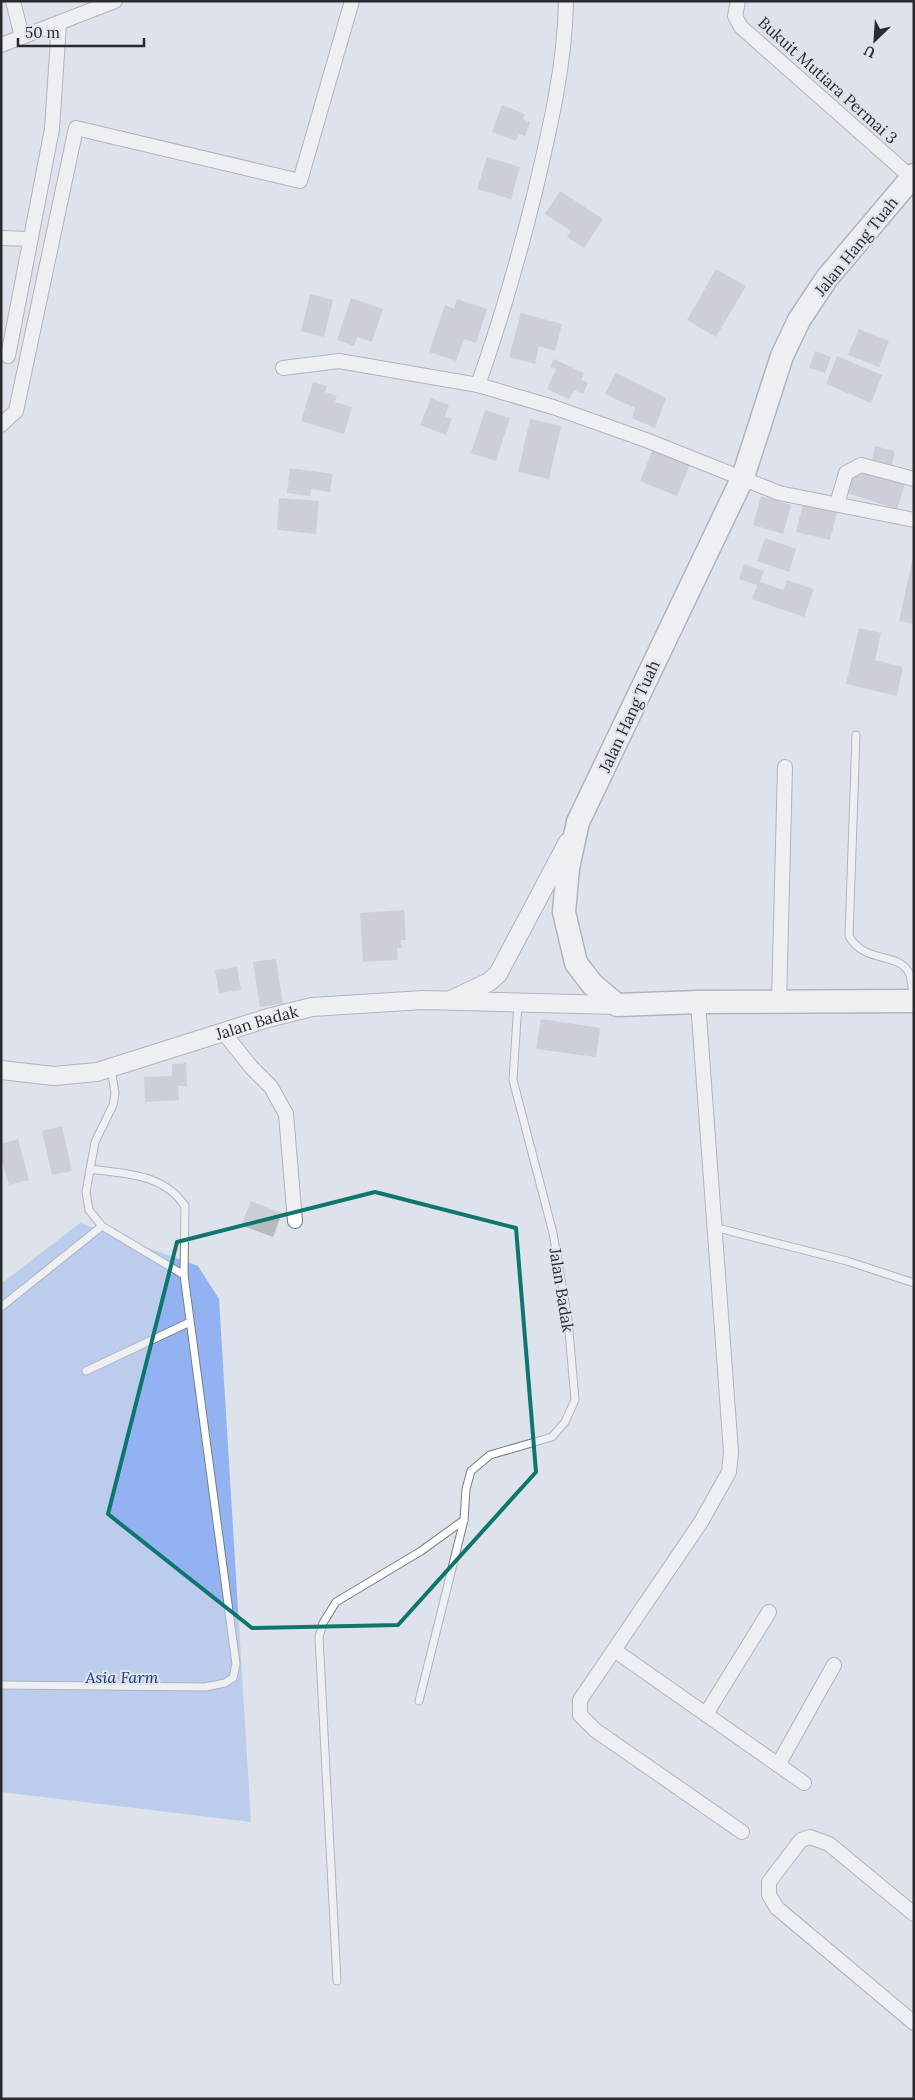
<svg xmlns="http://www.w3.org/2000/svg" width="915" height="2100" viewBox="0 0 915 2100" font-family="Lora,serif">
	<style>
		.green { fill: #93b2f2 }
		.building { fill: #b5b9c0 }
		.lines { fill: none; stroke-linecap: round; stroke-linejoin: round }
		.service-casing { stroke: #797d83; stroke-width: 9 }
		.minor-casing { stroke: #797d83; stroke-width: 16 }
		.tertiary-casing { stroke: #797d83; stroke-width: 20 }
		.primary-casing { stroke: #797d83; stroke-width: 25 }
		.service { stroke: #fff; stroke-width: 7 }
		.minor { stroke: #fff; stroke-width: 14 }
		.tertiary { stroke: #fff; stroke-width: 18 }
		.primary { stroke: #fff; stroke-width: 22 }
		.marked { fill: none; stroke: #0f766e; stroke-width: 4; stroke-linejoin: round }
		.labels { text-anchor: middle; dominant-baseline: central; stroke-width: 4.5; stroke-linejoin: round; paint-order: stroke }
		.street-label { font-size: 16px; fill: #292a2d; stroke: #dee2ea }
		.park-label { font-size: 16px; font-style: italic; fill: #123388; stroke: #dee2ea }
	</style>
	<rect width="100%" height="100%" fill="#dee2ea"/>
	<path class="green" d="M80,1223L198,1266L219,1299L251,1822L1,1792V1284Z"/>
	<g class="building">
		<path d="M502,105L525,114L523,119L530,122L525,136L519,134L516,141L492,132Z"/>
		<path d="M487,157L520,167L511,199L477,189Z"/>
		<path d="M560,191L603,219L584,248L567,237L571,231L545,214Z"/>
		<path d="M716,269L746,286L716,337L687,320Z"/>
		<path d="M310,294L333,300L324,337L301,331Z"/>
		<path d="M351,298L383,309L372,342L357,337L354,346L337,340Z"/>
		<path d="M457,299L487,309L476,343L464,339L456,361L429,352L445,305L454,309Z"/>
		<path d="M521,313L562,324L555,351L539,346L535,364L509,357Z"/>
		<path d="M859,329L889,341L879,367L848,355Z"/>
		<path d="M815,351L831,357L825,373L809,368Z"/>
		<path d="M837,356L882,375L871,403L826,384Z"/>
		<path d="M554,359L584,373L581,380L588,383L583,394L574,390L569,399L547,389L556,369L550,367Z"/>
		<path d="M616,373L666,398L655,428L632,418L635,408L605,394Z"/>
		<path d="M313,382L327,386L325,392L337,396L335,402L352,407L344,434L301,421Z"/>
		<path d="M431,398L449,405L445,416L452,419L446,435L420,425Z"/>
		<path d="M485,410L510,418L496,461L471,453Z"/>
		<path d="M530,419L561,426L549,479L518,472Z"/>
		<path d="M875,446L895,451L892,465L872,461Z"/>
		<path d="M653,449L690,464L677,496L640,481Z"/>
		<path d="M290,468L333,474L330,492L311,489L310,496L287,493Z"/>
		<path d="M855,468L905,484L897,509L847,493Z"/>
		<path d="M761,496L791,505L783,534L753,525Z"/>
		<path d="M279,498L319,501L316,534L277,530Z"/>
		<path d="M803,504L837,512L830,540L796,532Z"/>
		<path d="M765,538L796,549L789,572L757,561Z"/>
		<path d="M912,561H914V624L899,621Z"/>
		<path d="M744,564L764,571L760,582L783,590L787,580L814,589L804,617L752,599L757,585L739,579Z"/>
		<path d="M859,628L881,633L875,660L903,667L897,696L846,684Z"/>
		<path d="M404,910L406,940H401L402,948H397L398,960L363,962L360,913Z"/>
		<path d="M276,959L283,1004L260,1007L253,962Z"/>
		<path d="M237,967L241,990L219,993L215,970Z"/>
		<path d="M541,1019L600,1028L596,1057L536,1049Z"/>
		<path d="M186,1063L187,1086H178L179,1100L145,1102L144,1077L172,1076V1064Z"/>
		<path d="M62,1126L72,1171L52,1175L42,1131Z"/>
		<path d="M18,1139L29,1180L9,1185L1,1157V1144Z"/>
		<path d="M251,1201L282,1213L273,1237L241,1225Z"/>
	</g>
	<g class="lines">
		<defs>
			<g id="service">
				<path d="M856,735L849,936C865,965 901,951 910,975C912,982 912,991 914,998"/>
				<path d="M111,1068L115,1093L113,1105L95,1142L86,1192L89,1210L102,1226L184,1275"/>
				<path d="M714,1227L847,1261L914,1283"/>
				<path d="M1,1307L102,1226"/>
				<path d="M86,1371L190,1322"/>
				<path d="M1,1685L205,1687L225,1683L233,1678L236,1664L184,1275L185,1206C163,1173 125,1174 90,1169"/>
				<path d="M419,1701L464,1520L466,1489L471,1471L490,1455L552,1437L565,1422L575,1400L568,1320L553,1233L513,1080L518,1003"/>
				<path d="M337,1981L319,1637L323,1623L336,1602L421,1551L464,1520"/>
			</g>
			<g id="minor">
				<path d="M13,1L22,37"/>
				<path d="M738,1L735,16L741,27L912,178"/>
				<path d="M1,45L115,1"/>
				<path d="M1,238L30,239"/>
				<path d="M8,356L52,129L59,23"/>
				<path d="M283,368L339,361L478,385L553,407L646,440L779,493L914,520"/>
				<path d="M478,385C500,323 518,260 534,196C549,132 565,67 566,1"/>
				<path d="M1,425L16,411L76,128L300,181L352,1"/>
				<path d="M837,504L846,473L861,465L914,479"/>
				<path d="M698,1002L731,1452L729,1472L701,1522L580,1700V1715L595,1730L742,1832"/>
				<path d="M779,1002L785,767"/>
				<path d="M223,1032L252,1068L271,1087L286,1114L295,1221"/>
				<path d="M614,1650L804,1783"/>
				<path d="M706,1714L769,1612"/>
				<path d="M778,1765L834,1665"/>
				<path d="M914,1914L829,1844L810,1837L801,1840L769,1882V1895L777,1908L914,2023"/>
			</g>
			<g id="tertiary">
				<path d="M453,999L489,982L498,974L568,842"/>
				<path id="s1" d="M1,1070L54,1076L97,1072L268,1018L312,1007L423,1000L617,1005"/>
			</g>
			<path id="primary" d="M914,175L827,278L799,320L782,356L743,477L578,822L568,868L564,912L576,963L592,984L617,1005L698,1002L914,1001"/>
		</defs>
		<use href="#service" class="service-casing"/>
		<use href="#minor" class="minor-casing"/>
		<use href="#tertiary" class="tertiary-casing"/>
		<use href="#primary" class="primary-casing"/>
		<use href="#service" class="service"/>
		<use href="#minor" class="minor"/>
		<use href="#tertiary" class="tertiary"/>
		<use href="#primary" class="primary"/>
	</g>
	<path d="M0 0H915V2100H0ZM375,1192L516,1228L536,1472L398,1625L252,1628L108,1514L177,1242Z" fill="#dee2ea" fill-opacity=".55" fill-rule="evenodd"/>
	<path class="marked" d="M375,1192L516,1228L536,1472L398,1625L252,1628L108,1514L177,1242Z"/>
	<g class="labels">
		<g class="street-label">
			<text transform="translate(828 80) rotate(42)">Bukuit Mutiara Permai 3</text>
			<text transform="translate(856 246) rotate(-51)">Jalan Hang Tuah</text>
			<text transform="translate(629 716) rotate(-65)">Jalan Hang Tuah</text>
			<text stroke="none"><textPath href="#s1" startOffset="264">Jalan Badak</textPath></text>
			<text transform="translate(562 1290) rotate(81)">Jalan Badak</text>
		</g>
		<g class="park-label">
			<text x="122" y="1677">Asia Farm</text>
		</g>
	</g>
	<rect width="915" height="2100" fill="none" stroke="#292a2d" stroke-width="5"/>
	<g transform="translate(875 40) rotate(205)" stroke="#dee2ea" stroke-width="4" paint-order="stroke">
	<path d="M0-4L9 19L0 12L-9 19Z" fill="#292a2d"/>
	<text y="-8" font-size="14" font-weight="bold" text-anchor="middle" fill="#292a2d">U</text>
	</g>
	<path d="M18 38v8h126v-8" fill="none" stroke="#292a2d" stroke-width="2.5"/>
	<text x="25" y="38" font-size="15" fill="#292a2d" stroke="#dee2ea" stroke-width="4" paint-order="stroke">50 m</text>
</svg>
